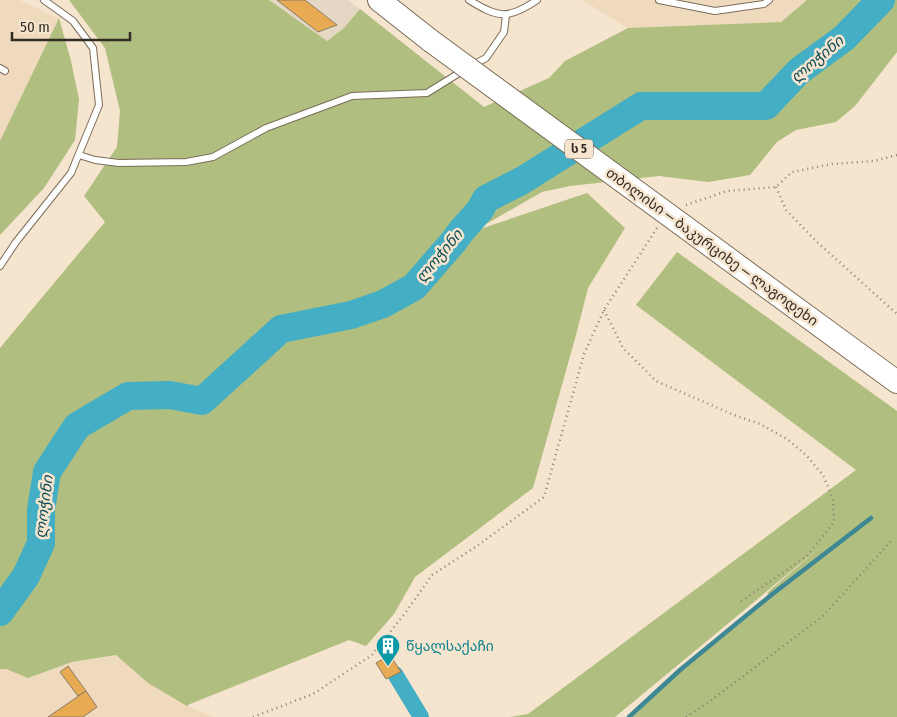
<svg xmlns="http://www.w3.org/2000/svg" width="897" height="717" viewBox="0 0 897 717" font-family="'Fira Sans Condensed','Noto Sans Georgian',sans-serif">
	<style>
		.commercial { fill: #e4d8c4 }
		.built { fill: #f0dabd }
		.green { fill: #b0be7f }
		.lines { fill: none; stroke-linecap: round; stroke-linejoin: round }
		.stream { stroke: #3e8794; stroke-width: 4.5 }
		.canal { stroke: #43aec4; stroke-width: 16 }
		.river { stroke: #43aec4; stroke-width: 28 }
		.building { fill: #e8ab53; stroke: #897a66 }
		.lane-casing { stroke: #7c6d5a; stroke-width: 8 }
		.highway-casing { stroke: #7c6d5a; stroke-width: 24 }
		.path { stroke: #8d8173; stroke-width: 2.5; stroke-dasharray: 1 4; stroke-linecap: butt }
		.lane { stroke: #fff; stroke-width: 6 }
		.highway { stroke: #fff; stroke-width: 22 }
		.highway-bridge-casing { stroke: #7c6d5a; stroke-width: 24; stroke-linecap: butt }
		.highway-bridge { stroke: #fff; stroke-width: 22 }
		.labels { text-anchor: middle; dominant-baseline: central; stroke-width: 5; stroke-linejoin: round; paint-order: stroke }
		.shield { fill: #f5e4ce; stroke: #6d6357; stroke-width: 1 }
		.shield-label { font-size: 12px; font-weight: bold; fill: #332c24 }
		.street-label { font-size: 14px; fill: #332c24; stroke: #f5e4ce }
		.culture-label { font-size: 14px; fill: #0d838f; stroke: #f5e4ce; text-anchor: start }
		.water-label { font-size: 15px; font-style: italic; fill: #0d4c58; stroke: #f5e4ce }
	</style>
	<rect width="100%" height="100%" fill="#f5e4ce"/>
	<path class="commercial" d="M269,0H348L360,9L344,28L327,41Z"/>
	<g class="built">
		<path d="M0,0H19L59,18L0,141Z"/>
		<path d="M582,0H807L781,22L628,28Z"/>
		<path d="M116,655L148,683L194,709L214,717H0V669H6L28,678L72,662Z"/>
	</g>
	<g class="green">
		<path d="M69,0H269L327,41L344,28L360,9L484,107L549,78L565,61L628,28L781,22L807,0H897V52L855,106L836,122L796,130L777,142L750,175L708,182L659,176L570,186L542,192L474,231L587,193L625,228L588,288L576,335L533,488L415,577L394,614L366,646L349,640L190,704L187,706L148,683L116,655L72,662L28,678L6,669H0V348L105,222L84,196L117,147L120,111L105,48Z"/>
		<path d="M59,18L71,61L79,99L75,140L44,188L0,235V141Z"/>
		<path d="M677,252L897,411V717H629L680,670L770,596L767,593L824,544L615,717H510L528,714L856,470L636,305Z"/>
	</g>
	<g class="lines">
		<path class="stream" d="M629,717L680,670L770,596L871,518"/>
		<path class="canal" d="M395,674L421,717"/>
		<path class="river" d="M0,612L26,576L41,543V510L47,472L77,426L128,396L170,395L202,401L281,329L351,315L383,304L414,287L454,241L462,230L480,210L486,199L523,180L641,106H766L799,71L844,38L881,0"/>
	</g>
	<g class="building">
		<path d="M277,0H305L337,25L318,32Z"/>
		<path d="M390,655L401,672L386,679L376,663Z"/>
		<path d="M68,666L86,691L78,696L60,672Z"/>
		<path d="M86,691L97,707L83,717H48Z"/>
	</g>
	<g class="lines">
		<defs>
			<g id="lane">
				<path d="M469,0C498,18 508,20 537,0"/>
				<path d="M659,0L715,11L764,4L769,0"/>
				<path d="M473,65L486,58L504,32L506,15"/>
				<path d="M0,68L5,71"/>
				<path d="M79,155L95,160L119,163L186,162L213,157L266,128L352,96L427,93L464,70"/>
				<path d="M0,266L16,242L71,173L99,105L93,48L73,21L44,0"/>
			</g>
			<g id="highway">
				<path d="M379,0L431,41"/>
				<path d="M726,257L897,382"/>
			</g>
		</defs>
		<use href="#lane" class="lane-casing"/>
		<use href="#highway" class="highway-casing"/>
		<g class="path">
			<path d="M776,187L786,210L816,241L897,314"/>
			<path d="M686,205L727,191L776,187L792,172L832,164L874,161L897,155"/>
			<path d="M604,310L623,348L656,381L734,415L760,424L787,439L806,455L823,475L833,499L834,522L807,556L740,602"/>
			<path d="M253,717L313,694L372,655L406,612L432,575L474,548L544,497L584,354L604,310L657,228"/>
			<path d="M686,717L709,702L822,617L892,540"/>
		</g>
		<use href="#lane" class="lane"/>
		<use href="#highway" class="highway"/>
		<defs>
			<path id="highway-bridge" d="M431,41L726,257"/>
		</defs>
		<use href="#highway-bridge" class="highway-bridge-casing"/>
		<use href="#highway-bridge" class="highway-bridge"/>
	</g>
	<defs>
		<symbol id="building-pin" viewBox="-11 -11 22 30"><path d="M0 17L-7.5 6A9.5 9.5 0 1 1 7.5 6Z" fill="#0f9aa8" stroke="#f5e4ce"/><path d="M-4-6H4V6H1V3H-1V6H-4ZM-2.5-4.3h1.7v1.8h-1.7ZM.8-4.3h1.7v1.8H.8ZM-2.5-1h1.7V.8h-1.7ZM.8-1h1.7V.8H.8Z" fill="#fff"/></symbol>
	</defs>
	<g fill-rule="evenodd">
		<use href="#building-pin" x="374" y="632" width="28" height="38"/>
	</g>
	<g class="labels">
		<rect class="shield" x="565" y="139.5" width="28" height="19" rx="4"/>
		<g class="shield-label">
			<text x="579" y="149">ს 5</text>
		</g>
		<g class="street-label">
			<text transform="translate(712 247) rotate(36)">თბილისი — ბაკურციხე — ლაგოდეხი</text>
		</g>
		<g class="culture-label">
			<text x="406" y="646">წყალსაქაჩი</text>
		</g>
		<g class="water-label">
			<text transform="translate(817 59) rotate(-40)">ლოჭინი</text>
			<text transform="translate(439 256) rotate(-50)">ლოჭინი</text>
			<text transform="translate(44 507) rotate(-83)">ლოჭინი</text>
		</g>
	</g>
	<path d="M12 32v8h118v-8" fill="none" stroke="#332c24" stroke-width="2.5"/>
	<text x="20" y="32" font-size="15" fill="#332c24" stroke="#f5e4ce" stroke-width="4" paint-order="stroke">50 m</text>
</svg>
